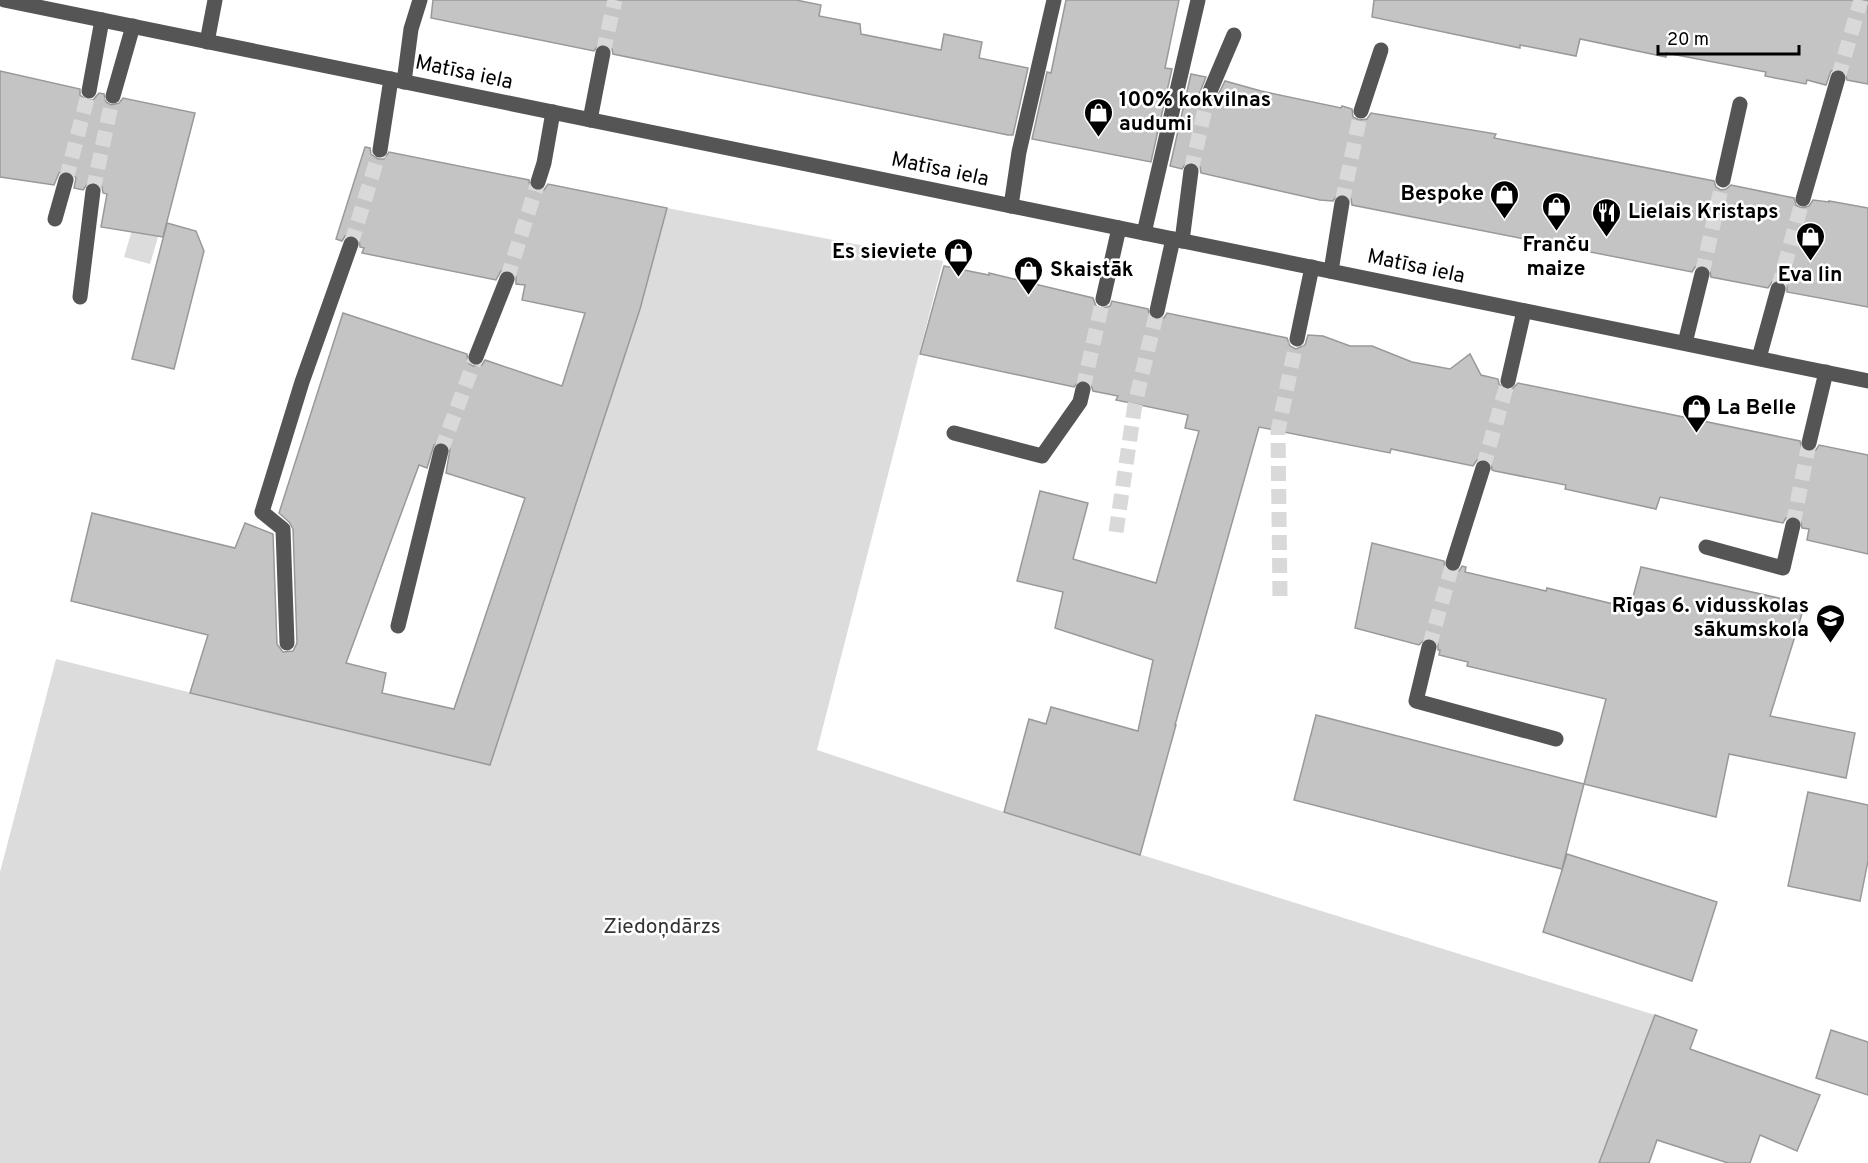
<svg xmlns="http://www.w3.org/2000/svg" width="1868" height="1163" viewBox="0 0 1868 1163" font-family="Overpass,sans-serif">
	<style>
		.green { fill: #dcdcdc }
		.building { fill: #c4c4c4; stroke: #999; stroke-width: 1.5; fill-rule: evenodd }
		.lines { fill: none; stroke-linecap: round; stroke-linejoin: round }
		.minor-tunnel { stroke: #d9d9d9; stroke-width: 15; stroke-dasharray: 15 8; stroke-linecap: butt }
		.minor { stroke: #555; stroke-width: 15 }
		.labels { text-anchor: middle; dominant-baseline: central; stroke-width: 5; stroke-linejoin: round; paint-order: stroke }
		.street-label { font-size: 21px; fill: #000; stroke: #fff }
		.poi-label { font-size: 21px; font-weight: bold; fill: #000; stroke: #fff; text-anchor: start }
		.park-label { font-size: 21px; fill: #333; stroke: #fff }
	</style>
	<rect width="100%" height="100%" fill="#fff"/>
	<g class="green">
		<path d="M667,208L943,261L817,750L1004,812L1655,1015L1599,1163H0V872L56,659L324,726L490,765L640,309Z"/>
		<path d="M138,210L164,217L150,264L124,257Z"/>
	</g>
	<g class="building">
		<path d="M433,0H796L821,5L819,16L860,24L861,34L941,50L944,34L982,42L979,58L1028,68L1013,135H1008L613,54L612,49L605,44H599L594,51L431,18Z"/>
		<path d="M1066,0H1179L1165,68L1172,69L1151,162L1032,139L1047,72L1051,73Z"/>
		<path d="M1374,0H1868V84L1847,80L1845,72L1840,69L1831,71L1826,85L1807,80L1806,84L1765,76L1766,72L1666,53V57L1580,39L1576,56L1520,45V48L1372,17Z"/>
		<path d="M0,71L80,89V95L87,100H93L99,93L104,94L106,102L111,105L119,103L123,98L195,113L163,237L101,227L107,194L103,193L102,187L95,181L89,182L83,190L74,188L76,178L69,171L64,170L59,173L54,185L0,177Z"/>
		<path d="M1191,74L1206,77L1198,97L1200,101L1205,105L1214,103L1225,81L1261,91L1341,108L1342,106L1352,109L1353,117L1359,120L1367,119L1371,113L1496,134L1494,138L1714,181L1716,187L1721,190L1726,189L1731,185L1794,198L1796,205L1801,208L1809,206L1813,200L1829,202V201L1868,208V307L1787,292V286L1780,280L1772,282L1768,288L1711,277L1709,267L1704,264L1695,267L1692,272L1352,205L1351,199L1344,194H1338L1333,201L1320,200L1201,173L1200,167L1193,161L1187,162L1182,169L1170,166Z"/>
		<path d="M365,147L370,148L371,154L378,159H384L389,152L529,180L530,188L536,191L544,190L548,184L667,208L640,309L490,765L190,693L208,635L71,601L92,513L235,548L245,523L273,534L277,644L283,652L293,651L297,643L293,529L289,522L279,513L343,313L467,354L468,363L473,366L482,365L485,360L562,386L585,313L522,300L525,285L516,284V277L510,270L501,271L496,280L362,253L364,248L360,247L359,238L354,235L345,236L342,241L336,239ZM443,441L447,444L450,449L446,473L525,498L454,709L382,693L386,673L346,663L419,465L427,468L434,445Z"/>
		<path d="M167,223L196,231L204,251L174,369L132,359Z"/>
		<path d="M944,266L989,275V273L1093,298L1096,306L1101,309L1110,306L1112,301L1148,309L1150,318L1155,321L1164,318L1167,313L1287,338L1290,346L1296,349L1305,345L1308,335L1323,336L1350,346H1372L1412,362L1450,369L1470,354L1481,375L1498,379L1499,384L1505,390H1511L1518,383L1800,441L1802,450L1807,453L1816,450L1819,445L1868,455V554L1807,540L1809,529L1802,528L1800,518L1795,515L1786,518L1783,523L1660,497L1656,509L1565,489L1566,485L1495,471L1492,470L1491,462L1485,459L1477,460L1473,466L1391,449L1390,453L1259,427L1175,725H1176L1140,855L1004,812L1029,719L1046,724L1051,707L1138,731L1153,660L1055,628L1063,592L1017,581L1040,491L1088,503L1073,559L1156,583L1199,431L1185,428L1188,415L1116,400L1118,396L1093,391L1090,382L1086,380H1080L1074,387L920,354Z"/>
		<path d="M1372,543L1444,561L1445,569L1451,572L1459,571L1462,566L1466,567L1465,572L1546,591L1547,588L1630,608L1641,567L1805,604L1770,716L1855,733L1846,778L1729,754L1716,817L1584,784L1606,699L1467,666L1468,662L1439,655L1440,650H1438V644L1432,638H1426L1419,645L1355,628Z"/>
		<path d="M1316,715L1584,784L1562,869L1294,800Z"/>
		<path d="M1808,792L1868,805V861L1860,901L1788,886Z"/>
		<path d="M1567,854L1717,902L1692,981L1543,932Z"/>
		<path d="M1655,1015L1697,1030L1690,1049L1820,1095L1797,1151L1760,1135L1750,1163H1728L1657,1140L1649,1163H1599Z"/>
		<path d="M1831,1030L1868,1042V1095L1816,1078Z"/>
	</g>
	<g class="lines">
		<g class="minor-tunnel">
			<path d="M603,53L615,0"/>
			<path d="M1838,78L1861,0"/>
			<path d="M1191,171L1208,96"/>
			<path d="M66,180L89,91"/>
			<path d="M93,191L113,96"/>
			<path d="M1342,203L1361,111"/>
			<path d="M351,244L380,150"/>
			<path d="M1702,274L1723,180"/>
			<path d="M507,279L538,182"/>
			<path d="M1778,289L1803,199"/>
			<path d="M1083,389L1103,299"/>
			<path d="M441,451L476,357"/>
			<path d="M1483,468L1508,381"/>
			<path d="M1793,525L1809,443"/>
			<path d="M1116,532L1135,404L1157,311"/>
			<path d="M1280,596L1278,431L1297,339"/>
			<path d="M1429,647L1453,563"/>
		</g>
		<g class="minor">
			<path d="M4,0L1868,381"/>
			<path d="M207,42L215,0"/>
			<path d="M404,82L411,29L420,0"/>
			<path d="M89,91L102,20"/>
			<path d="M113,96L133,26"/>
			<path d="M1208,96L1234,35"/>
			<path d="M1361,111L1381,50"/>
			<path d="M590,120L603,53"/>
			<path d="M380,150L391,79"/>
			<path d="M1723,180L1740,104"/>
			<path d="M538,182L544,163L553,112"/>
			<path d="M1803,199L1838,78"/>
			<path d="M1011,206L1019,152L1054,0"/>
			<path d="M55,219L66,180"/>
			<path d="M1144,233L1198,0"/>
			<path d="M1182,241L1191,171"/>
			<path d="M1331,271L1342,203"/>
			<path d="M80,297L93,191"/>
			<path d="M1103,299L1119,228"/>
			<path d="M1157,311L1173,239"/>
			<path d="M1297,339L1312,267"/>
			<path d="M1685,343L1702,274"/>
			<path d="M476,357L507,279"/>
			<path d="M1759,358L1778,289"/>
			<path d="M1508,381L1524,311"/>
			<path d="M954,433L1042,456L1080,402L1083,389"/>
			<path d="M1809,443L1826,372"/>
			<path d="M1706,547L1783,568L1793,525"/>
			<path d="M1453,563L1483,468"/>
			<path d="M398,626L441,451"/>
			<path d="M287,643L283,529L262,512L302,382L351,244"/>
			<path d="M1429,647L1416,701L1556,739"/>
		</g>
	</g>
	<defs>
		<symbol id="shop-pin" viewBox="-11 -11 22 30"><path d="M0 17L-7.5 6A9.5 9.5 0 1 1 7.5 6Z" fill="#000" stroke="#fff"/><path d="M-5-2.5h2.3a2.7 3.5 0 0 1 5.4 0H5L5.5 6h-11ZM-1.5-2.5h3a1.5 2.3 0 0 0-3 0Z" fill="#fff"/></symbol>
		<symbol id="restaurant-pin" viewBox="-11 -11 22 30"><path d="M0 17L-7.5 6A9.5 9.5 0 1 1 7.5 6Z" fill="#000" stroke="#fff"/><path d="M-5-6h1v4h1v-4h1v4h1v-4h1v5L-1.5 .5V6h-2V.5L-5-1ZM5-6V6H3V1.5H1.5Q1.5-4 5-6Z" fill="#fff"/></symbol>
		<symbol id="school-pin" viewBox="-11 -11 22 30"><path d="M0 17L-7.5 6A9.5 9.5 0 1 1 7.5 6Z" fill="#000" stroke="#fff"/><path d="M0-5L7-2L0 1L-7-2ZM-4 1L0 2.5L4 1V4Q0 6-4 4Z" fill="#fff"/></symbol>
	</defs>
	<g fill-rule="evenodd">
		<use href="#shop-pin" x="1082" y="96" width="33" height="45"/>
		<use href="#shop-pin" x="1488" y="178" width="33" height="45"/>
		<use href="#shop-pin" x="1540" y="190" width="33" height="45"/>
		<use href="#restaurant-pin" x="1590" y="196" width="33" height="45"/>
		<use href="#shop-pin" x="1794" y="220" width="33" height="45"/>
		<use href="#shop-pin" x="942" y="236" width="33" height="45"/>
		<use href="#shop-pin" x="1012" y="254" width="33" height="45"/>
		<use href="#shop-pin" x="1680" y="392" width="33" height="45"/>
		<use href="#school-pin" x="1814" y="602" width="33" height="45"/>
	</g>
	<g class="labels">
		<g class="street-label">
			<text transform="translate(464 73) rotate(12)">Matīsa iela</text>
			<text transform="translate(940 170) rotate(12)">Matīsa iela</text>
			<text transform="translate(1416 267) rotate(12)">Matīsa iela</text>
		</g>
		<g class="poi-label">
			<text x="1119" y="100">100% kokvilnas<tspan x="1119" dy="24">audumi</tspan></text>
			<text x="1484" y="194" text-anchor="end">Bespoke</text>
			<text x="1628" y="212">Lielais Kristaps</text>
			<text x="1556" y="245" text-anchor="middle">Franču<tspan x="1556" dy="24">maize</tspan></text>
			<text x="937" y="252" text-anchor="end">Es sieviete</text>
			<text x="1050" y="270">Skaistāk</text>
			<text x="1810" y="275" text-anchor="middle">Eva lin</text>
			<text x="1717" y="408">La Belle</text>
			<text x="1809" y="606" text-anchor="end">Rīgas 6. vidusskolas<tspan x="1809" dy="24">sākumskola</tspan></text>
		</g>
		<g class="park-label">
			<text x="662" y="927">Ziedoņdārzs</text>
		</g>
	</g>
	<path d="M1658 45v9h141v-9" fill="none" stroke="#000000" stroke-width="3"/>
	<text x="1667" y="45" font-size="18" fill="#000000" stroke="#ffffff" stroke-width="4.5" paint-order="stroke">20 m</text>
</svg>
